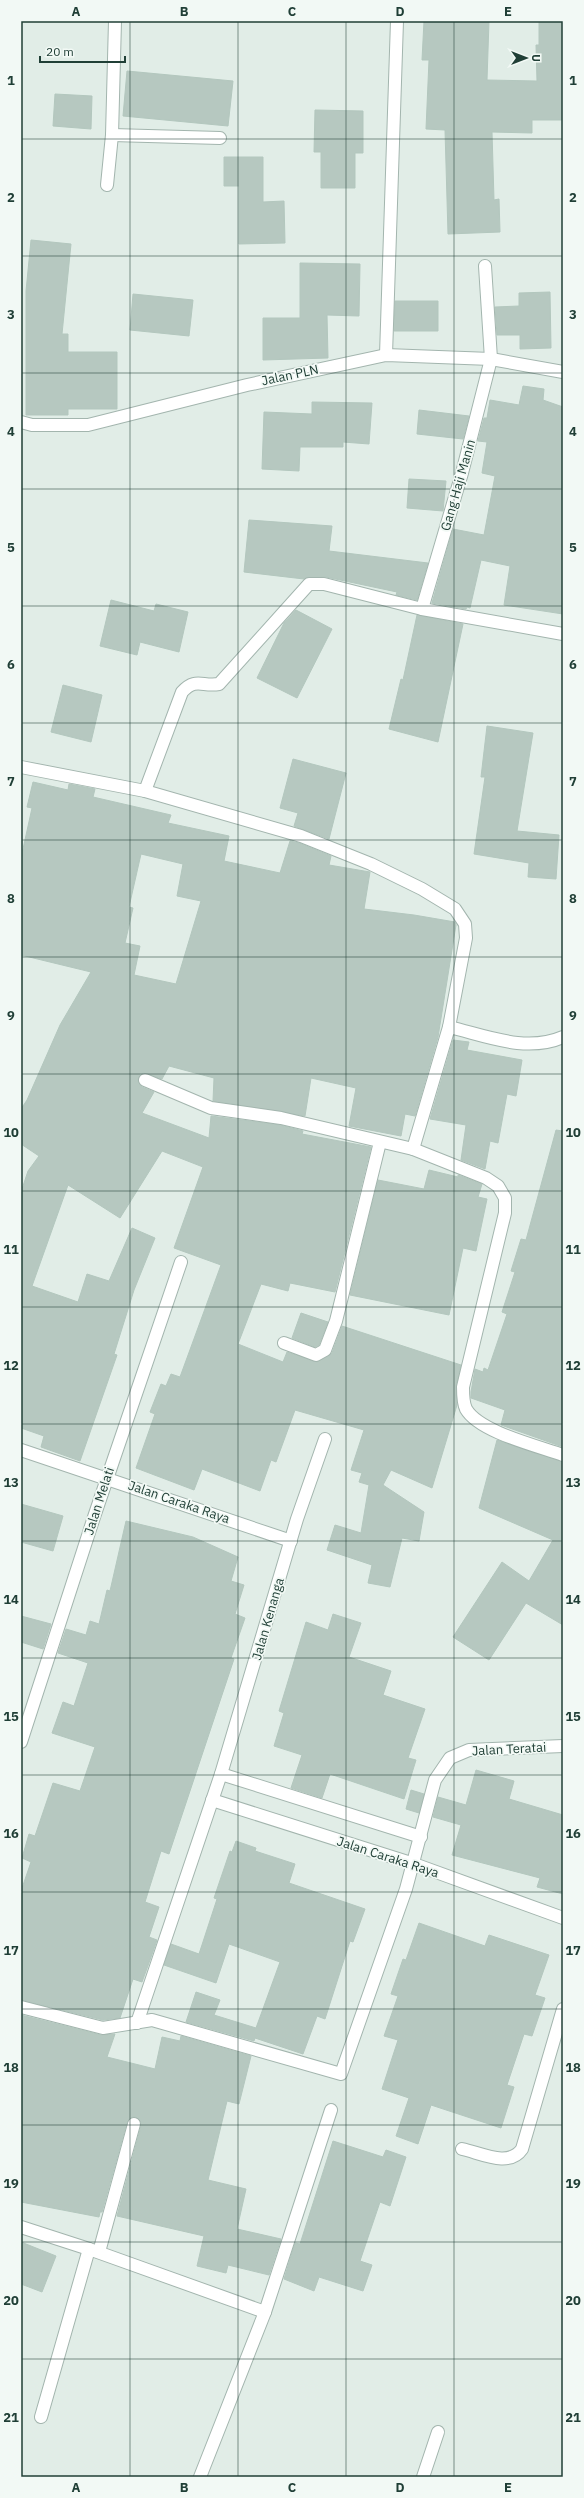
<svg xmlns="http://www.w3.org/2000/svg" width="584" height="2498" viewBox="0 0 584 2498" font-family="'IBM Plex Sans',sans-serif">
	<style>
		.building { fill: #b6c8c0; stroke: #b3c7be; fill-rule: evenodd }
		.lines { fill: none; stroke-linecap: round; stroke-linejoin: round }
		.street-casing { stroke: #a3b5ae; stroke-width: 14 }
		.street { stroke: #fff; stroke-width: 12 }
		.grid { fill: none; stroke: #203f36; stroke-width: 1; stroke-opacity: 0.55 }
		.labels { text-anchor: middle; dominant-baseline: central; stroke-width: 3.5; stroke-linejoin: round; paint-order: stroke }
		.street-label { font-size: 13px; fill: #203f36; stroke: #f2f9f5 }
		.neatline { fill: none; stroke: #203f36; stroke-width: 1.5 }
		.grid-label { font-size: 13px; text-anchor: middle; font-weight: bold; fill: #203f36 }
	</style>
	<rect width="100%" height="100%" fill="#e1ede7"/>
	<g class="building">
		<path d="M424,21H489L487,80L537,81L536,45H539V21H563V120H532V133L492,132L494,200L499,199L500,232L448,234L445,130L426,129L429,60H422Z"/>
		<path d="M127,71L233,81L228,126L123,116Z"/>
		<path d="M55,94L92,96L91,129L53,126Z"/>
		<path d="M315,110L363,111V153H355V188H321V152H314Z"/>
		<path d="M224,157H263V202L284,201L285,243L239,244V186H224Z"/>
		<path d="M31,240L71,244L62,334H68V352H117V409H68V415H26V291Z"/>
		<path d="M300,263L360,264L359,316L327,315L328,358L263,360V318H300Z"/>
		<path d="M550,292L551,348L520,349V335H497L495,307L519,306V293Z"/>
		<path d="M133,294L193,300L189,336L130,330Z"/>
		<path d="M395,301H438V331H394Z"/>
		<path d="M523,386L544,389L543,400L563,407V614L504,605L510,566L481,560L470,608L467,607L466,609L432,603L453,529L484,535L495,476L482,473L487,442L478,441L484,418H487L490,400L519,405Z"/>
		<path d="M312,402L372,403L369,444L343,442V447H300L299,471L262,469L264,412L312,414Z"/>
		<path d="M419,410L469,416L463,439L417,434Z"/>
		<path d="M409,479L446,481L443,511L407,508Z"/>
		<path d="M249,520L332,526L329,551L428,563L417,600L396,595L397,592L326,577L304,579L244,572Z"/>
		<path d="M111,600L154,611L156,604L188,612L179,652L140,642L137,655L100,646Z"/>
		<path d="M296,610L332,629L297,698L257,678L284,623Z"/>
		<path d="M417,615L463,624L438,742L389,729L401,679L403,680Z"/>
		<path d="M63,685L102,695L91,742L51,732Z"/>
		<path d="M487,726L533,733L517,831L559,835L556,879L528,877L529,863L474,854L485,777H481Z"/>
		<path d="M293,759L346,773L329,839L294,826L298,813L280,808Z"/>
		<path d="M33,782L68,790L69,784L95,789L93,797L171,815L168,823L229,836L224,861L280,873L290,841L299,843L331,856L329,865L370,872L364,909L414,915L455,922L456,925L438,1037L415,1116L405,1114L401,1136L349,1126L356,1088L311,1078L305,1116L213,1101L214,1078L169,1066L162,1079L144,1073L140,1074L138,1081L142,1087L154,1092L142,1113L209,1138L211,1116L280,1125L303,1131L302,1134L371,1147L335,1292L290,1283L288,1291L261,1284L238,1344L283,1362L287,1352L317,1362L332,1353L342,1326L461,1365L456,1387L457,1405L432,1488L391,1470L383,1485L424,1512L419,1541L402,1538L390,1587L368,1583L372,1565L327,1550L335,1525L361,1533L369,1485L359,1482L362,1473L351,1470L364,1430L295,1410L276,1462L271,1460L260,1491L202,1469L194,1490L136,1468L155,1414L150,1412L161,1384L166,1386L171,1374L180,1377L221,1265L174,1248L203,1167L162,1151L120,1218L68,1185L32,1286L78,1302L87,1274L109,1281L132,1228L155,1238L134,1290L114,1354L117,1355L80,1461L41,1447L44,1436L21,1428V1192L28,1171L39,1156L21,1144V1109L27,1100L60,1025L91,972L21,955V858L32,808L27,807ZM141,854L183,864L177,896L201,901L176,984L134,975L140,946L125,943L133,908L129,907Z"/>
		<path d="M453,1040L469,1042L467,1050L522,1060L516,1096L507,1094L498,1143L490,1141L485,1169L461,1160L466,1125L430,1119Z"/>
		<path d="M556,1130L563,1131V1447L501,1425L505,1410L471,1398V1392L475,1369L483,1372L484,1368L488,1370L507,1314L502,1312L515,1272L511,1271L521,1239L526,1240Z"/>
		<path d="M429,1170L458,1177V1175L482,1184L478,1197L487,1199L476,1251L463,1248L449,1315L350,1295L378,1180L424,1189Z"/>
		<path d="M301,1313L328,1322L319,1345L315,1347L292,1338Z"/>
		<path d="M497,1440L563,1462V1625L526,1603L489,1660L453,1637L502,1562L529,1581L553,1540L479,1508Z"/>
		<path d="M21,1504L63,1516L53,1551L21,1542Z"/>
		<path d="M126,1521L193,1537L238,1557L231,1581L244,1585L235,1614L245,1618L231,1658L234,1659L169,1854L161,1851L145,1902L159,1907L149,1937L157,1940L150,1960L142,1982L133,1979L120,2018L103,2020L21,2000V1891L31,1862L22,1858L29,1834L35,1836L53,1783L80,1791L95,1747L52,1733L63,1702L74,1706L88,1663L58,1653L66,1629L86,1635L90,1621L99,1624L107,1590L110,1591Z"/>
		<path d="M333,1614L361,1623L349,1657L391,1671L383,1695L425,1709L408,1758L416,1760L404,1799L330,1774L322,1798L291,1788L302,1755L274,1746L284,1713L279,1711L306,1622L328,1630Z"/>
		<path d="M21,1616L51,1624L43,1649L21,1642Z"/>
		<path d="M476,1770L514,1781L509,1799L563,1815V1894L537,1887L540,1878L452,1855L461,1825L433,1817L438,1797L466,1805Z"/>
		<path d="M411,1790L424,1794L419,1813L406,1809Z"/>
		<path d="M236,1841L256,1848L255,1851L295,1864L289,1883L365,1909L353,1942L350,1941L325,2019L317,2016L303,2054L255,2038L254,2041L186,2022L196,1992L220,2000L214,2015L256,2028L280,1962L229,1944L216,1983L164,1965L171,1944L199,1954L217,1899L214,1898L230,1851L232,1852Z"/>
		<path d="M419,1923L485,1946L489,1935L549,1955L535,1995L545,1998L532,2036L524,2034L507,2085L514,2087L501,2128L431,2105L418,2144L396,2136L409,2098L382,2089L398,2040L384,2036L398,1996L391,1994L403,1959L406,1960Z"/>
		<path d="M21,2015L101,2035L115,2034L107,2057L155,2069L162,2037L180,2041L181,2036L251,2056L239,2104L227,2101L208,2180L246,2189L237,2229L281,2239L269,2275L228,2265L226,2273L197,2266L204,2236L117,2216L141,2126V2122L136,2117H132L127,2122L102,2212H100L99,2217L21,2202Z"/>
		<path d="M333,2141L383,2157L386,2150L406,2157L390,2206L380,2202L360,2261L372,2265L363,2291L319,2277L314,2291L284,2279L295,2243L300,2244Z"/>
		<path d="M21,2242L56,2256L42,2292L21,2284Z"/>
	</g>
	<g class="lines">
		<defs>
			<g id="street">
				<path d="M112,135L220,138"/>
				<path d="M107,185L112,135L115,21"/>
				<path d="M386,355L397,21"/>
				<path d="M21,422L32,425H88L247,385L386,355L491,359L563,372"/>
				<path d="M422,609L462,473L491,359L485,266"/>
				<path d="M21,767L145,791L301,836L371,864L422,889L455,909L465,924L466,938L449,1027L413,1149"/>
				<path d="M145,791L182,692C196,677 202,687 219,684L309,584H324L422,609L563,634"/>
				<path d="M449,1027C487,1036 526,1053 563,1037"/>
				<path d="M145,1080L211,1108L281,1118L413,1149L486,1178L498,1186L505,1198V1213L463,1387C463,1394 463,1403 466,1409C479,1432 538,1446 563,1455"/>
				<path d="M284,1343L316,1355L325,1350L336,1321L380,1142"/>
				<path d="M21,1450L291,1541"/>
				<path d="M21,1742L95,1514L181,1262"/>
				<path d="M221,1774L421,1837"/>
				<path d="M212,1800L414,1864L563,1918"/>
				<path d="M21,2007L103,2028L152,2020L341,2074L406,1889L435,1780L450,1758L469,1750L563,1746"/>
				<path d="M137,2023L221,1774L297,1519L325,1439"/>
				<path d="M462,2149C481,2153 509,2168 522,2149L563,2009"/>
				<path d="M21,2227L89,2249L265,2312L200,2477"/>
				<path d="M99,2252L134,2124"/>
				<path d="M265,2312L331,2110"/>
				<path d="M41,2417L89,2249"/>
				<path d="M423,2477L438,2432"/>
			</g>
		</defs>
		<use href="#street" class="street-casing"/>
		<use href="#street" class="street"/>
	</g>
	<path class="grid" d="M130,21V2477M238,21V2477M346,21V2477M454,21V2477M21,139H563M21,256H563M21,373H563M21,489H563M21,606H563M21,723H563M21,840H563M21,957H563M21,1074H563M21,1191H563M21,1307H563M21,1424H563M21,1541H563M21,1658H563M21,1775H563M21,1892H563M21,2009H563M21,2125H563M21,2242H563M21,2359H563"/>
	<g class="labels">
		<g class="street-label">
			<text transform="translate(290 375) rotate(-12)">Jalan PLN</text>
			<text transform="translate(458 485) rotate(-74)">Gang Haji Manin</text>
			<text transform="translate(99 1501) rotate(-72)">Jalan Melati</text>
			<text transform="translate(179 1502) rotate(19)">Jalan Caraka Raya</text>
			<text transform="translate(268 1619) rotate(-74)">Jalan Kenanga</text>
			<text transform="translate(509 1749) rotate(-3)">Jalan Teratai</text>
			<text transform="translate(388 1857) rotate(18)">Jalan Caraka Raya</text>
		</g>
	</g>
	<rect width="584" height="2498" fill="none" stroke="#f2f9f5" stroke-width="44"/>
	<g transform="translate(526 58) rotate(90)" stroke="#f2f9f5" stroke-width="3" paint-order="stroke">
	<path d="M0-3L7 15L0 10L-7 15Z" fill="#203f36"/>
	<text y="-6" font-size="11" font-weight="bold" text-anchor="middle" fill="#203f36">U</text>
	</g>
	<path d="M40 56v6h85v-6" fill="none" stroke="#203f36" stroke-width="2"/>
	<text x="46" y="56" font-size="12" fill="#203f36" stroke="#f2f9f5" stroke-width="3" paint-order="stroke">20 m</text>
	<rect x="22" y="22" width="540" height="2454" class="neatline"/>
	<g class="grid-label">
		<text x="76" y="16">A</text>
		<text x="184" y="16">B</text>
		<text x="292" y="16">C</text>
		<text x="400" y="16">D</text>
		<text x="508" y="16">E</text>
		<text x="11" y="85">1</text>
		<text x="573" y="85">1</text>
		<text x="11" y="202">2</text>
		<text x="573" y="202">2</text>
		<text x="11" y="319">3</text>
		<text x="573" y="319">3</text>
		<text x="11" y="436">4</text>
		<text x="573" y="436">4</text>
		<text x="11" y="552">5</text>
		<text x="573" y="552">5</text>
		<text x="11" y="669">6</text>
		<text x="573" y="669">6</text>
		<text x="11" y="786">7</text>
		<text x="573" y="786">7</text>
		<text x="11" y="903">8</text>
		<text x="573" y="903">8</text>
		<text x="11" y="1020">9</text>
		<text x="573" y="1020">9</text>
		<text x="11" y="1137">10</text>
		<text x="573" y="1137">10</text>
		<text x="11" y="1254">11</text>
		<text x="573" y="1254">11</text>
		<text x="11" y="1370">12</text>
		<text x="573" y="1370">12</text>
		<text x="11" y="1487">13</text>
		<text x="573" y="1487">13</text>
		<text x="11" y="1604">14</text>
		<text x="573" y="1604">14</text>
		<text x="11" y="1721">15</text>
		<text x="573" y="1721">15</text>
		<text x="11" y="1838">16</text>
		<text x="573" y="1838">16</text>
		<text x="11" y="1955">17</text>
		<text x="573" y="1955">17</text>
		<text x="11" y="2072">18</text>
		<text x="573" y="2072">18</text>
		<text x="11" y="2188">19</text>
		<text x="573" y="2188">19</text>
		<text x="11" y="2305">20</text>
		<text x="573" y="2305">20</text>
		<text x="11" y="2422">21</text>
		<text x="573" y="2422">21</text>
		<text x="76" y="2492">A</text>
		<text x="184" y="2492">B</text>
		<text x="292" y="2492">C</text>
		<text x="400" y="2492">D</text>
		<text x="508" y="2492">E</text>
	</g>
</svg>
